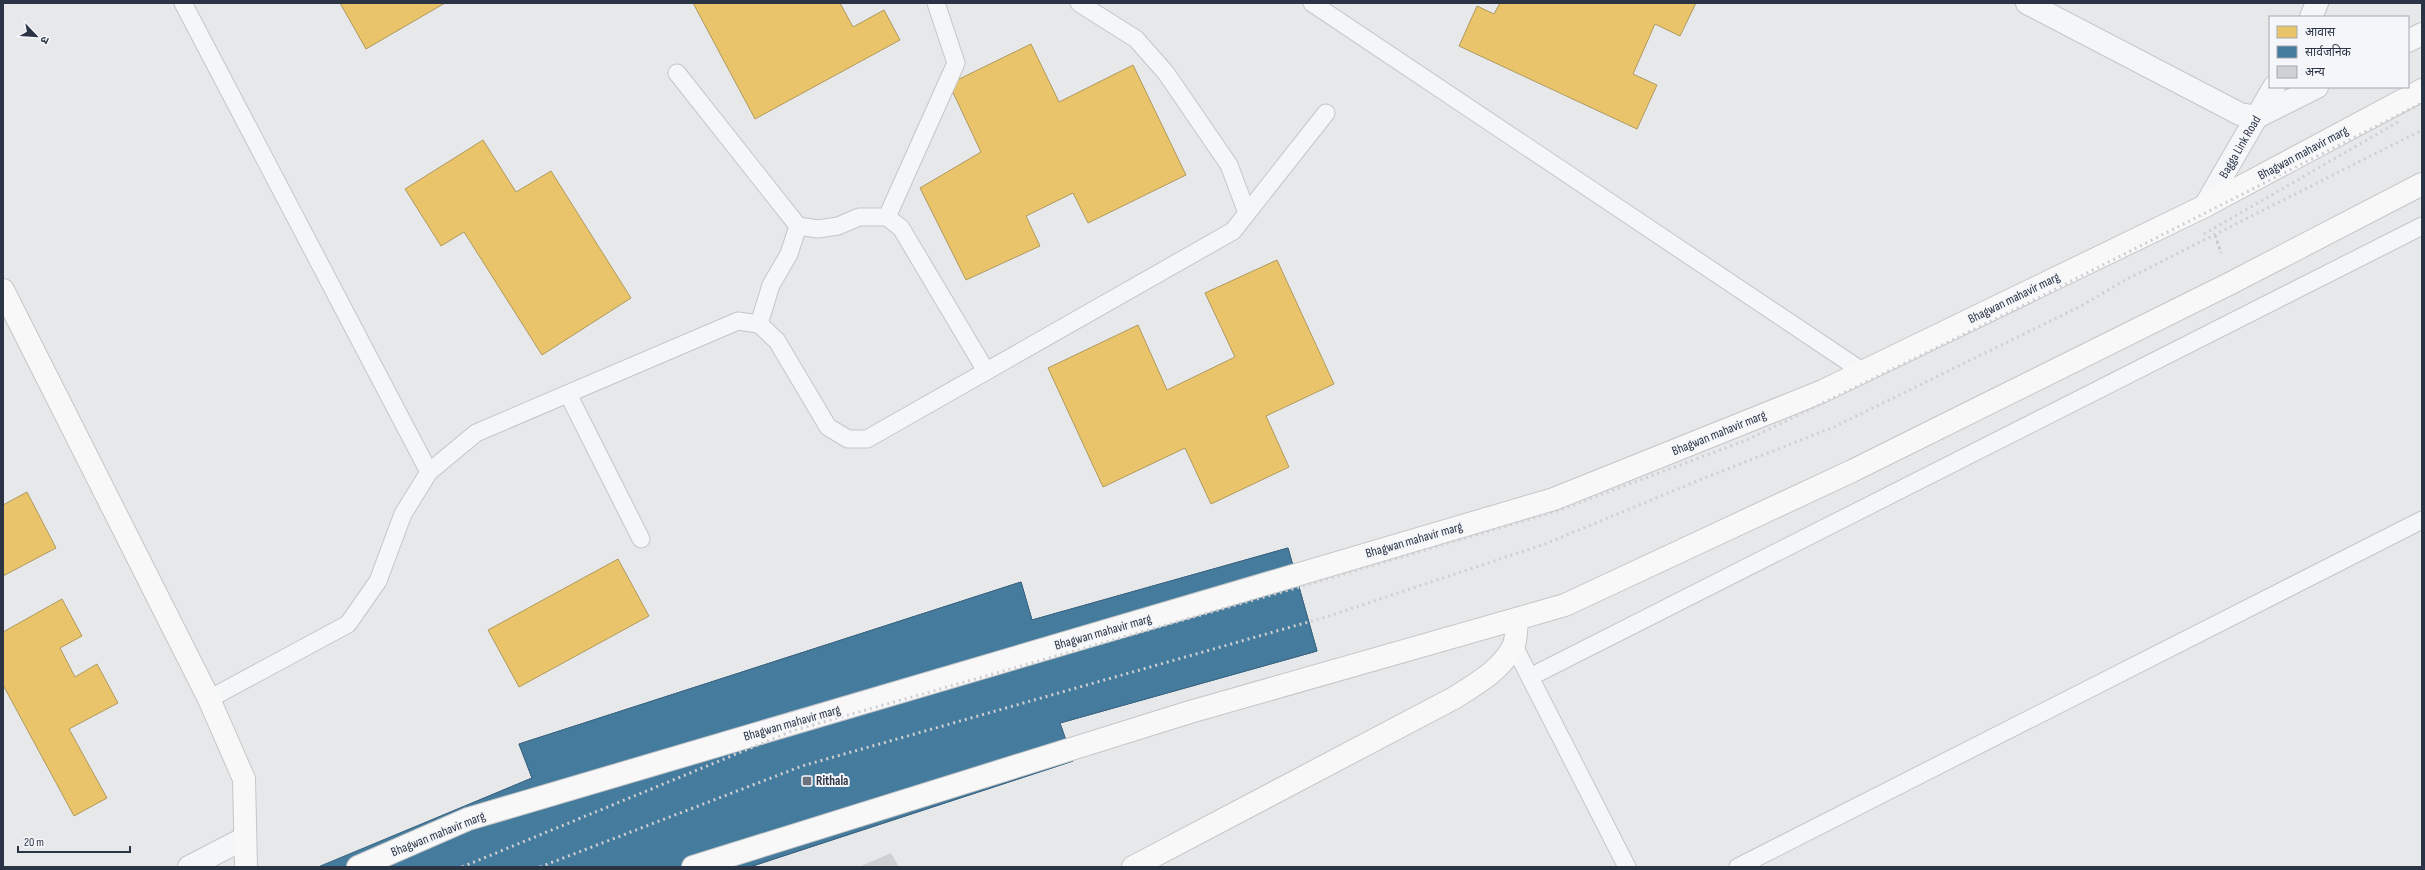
<svg xmlns="http://www.w3.org/2000/svg" width="2425" height="870" viewBox="0 0 2425 870" font-family="'Sofia Sans Condensed','Noto Sans Devanagari',sans-serif">
	<style>
		.homes { fill: #e9c46a; stroke: #b0995f }
		.public { fill: #457b9d; stroke: #3d6683 }
		.building { fill: #ced0d3 }
		.lines { fill: none; stroke-linecap: round; stroke-linejoin: round }
		.lane-casing { stroke: #c4c6c8; stroke-width: 19 }
		.street-casing { stroke: #c4c6c8; stroke-width: 24 }
		.secondary-casing { stroke: #c4c6c8; stroke-width: 24 }
		.path { stroke: #c5c6ca; stroke-width: 2.5; stroke-dasharray: 3 3; stroke-linecap: butt }
		.lane { stroke: #f5f6f7; stroke-width: 17 }
		.street { stroke: #f5f6f7; stroke-width: 22 }
		.secondary { stroke: #f8f8f8; stroke-width: 22 }
		.rail { stroke: #cecfd2; stroke-width: 3; stroke-dasharray: 2 4; stroke-linecap: butt }
		.poi-dot { fill: #6c737f; stroke: #f4f6f9; stroke-width: 1.5 }
		.labels { text-anchor: middle; dominant-baseline: central; stroke-width: 4; stroke-linejoin: round; paint-order: stroke }
		.street-label { font-size: 13px; fill: #2b3445; stroke: #f4f6f9 }
		.poi-label { font-size: 13px; font-weight: bold; fill: #2b3445; stroke: #f4f6f9; text-anchor: start }
	</style>
	<rect width="100%" height="100%" fill="#e6e8ea"/>
	<g class="homes">
		<path d="M340,3H445L366,49Z"/>
		<path d="M693,3H840L853,27L884,10L900,40L755,119Z"/>
		<path d="M1500,3H1696L1680,36L1655,24L1633,74L1657,85L1637,129L1459,46L1477,6L1494,14Z"/>
		<path d="M1031,44L1059,102L1133,65L1186,175L1088,223L1073,193L1026,216L1040,246L966,280L920,188L981,152L949,84Z"/>
		<path d="M483,140L516,192L551,171L631,298L542,355L464,232L441,246L405,189Z"/>
		<path d="M1277,260L1334,384L1266,416L1289,467L1211,504L1185,448L1103,487L1048,368L1138,325L1167,390L1235,357L1205,293Z"/>
		<path d="M27,492L56,548L3,576V505Z"/>
		<path d="M618,559L649,616L519,687L488,630Z"/>
		<path d="M62,599L82,636L60,648L75,677L97,664L118,703L69,729L107,798L74,816L3,685V632Z"/>
	</g>
	<g class="public">
		<path d="M1288,548L1317,651L1060,723L1073,761L750,867H321L532,778L519,744L1021,582L1032,620Z"/>
		<path d="M1288,548L1317,651L1060,723L1073,761L749,867H318L532,778L519,744L1021,582L1032,620Z"/>
	</g>
	<path class="building" d="M891,853L899,867H859Z"/>
	<g class="lines">
		<defs>
			<g id="lane">
				<path d="M183,3L429,472"/>
				<path d="M1079,3L1136,39L1166,73L1229,165L1247,213"/>
				<path d="M1312,3L1862,371"/>
				<path d="M677,73L798,226L789,254L771,285L759,324"/>
				<path d="M887,217L901,228L986,371"/>
				<path d="M798,226L818,229L838,226L859,217H887L956,63L936,3"/>
				<path d="M568,394L641,539"/>
				<path d="M1514,646L1627,867"/>
				<path d="M1530,677L2422,226"/>
				<path d="M209,699L348,624L378,581L403,514L429,472L476,433L738,321L759,324L777,341L828,427L848,439H867L1233,231L1326,113"/>
				<path d="M1738,867L2422,520"/>
			</g>
			<g id="street">
				<path d="M2027,3L2240,114L2257,117L2317,87"/>
				<path d="M2311,17L2317,3"/>
				<path d="M2408,41L2422,34"/>
				<path d="M2205,206L2274,87"/>
				<path d="M189,867L245,838"/>
			</g>
			<g id="secondary">
				<path d="M3,290L209,699L244,779L246,867"/>
				<path d="M358,867L468,819L1554,499L1823,391L2205,206L2422,90"/>
				<path d="M693,867L1190,712L1565,605L1852,471L2231,283L2422,184"/>
				<path d="M1133,867L1454,698C1476,684 1501,670 1513,647C1517,639 1516,627 1517,619"/>
			</g>
		</defs>
		<use href="#lane" class="lane-casing"/>
		<use href="#street" class="street-casing"/>
		<use href="#secondary" class="secondary-casing"/>
		<path class="path" d="M2215,235L2221,253"/>
		<use href="#lane" class="lane"/>
		<use href="#street" class="street"/>
		<use href="#secondary" class="secondary"/>
		<g class="rail">
			<path d="M2204,234L2398,122"/>
			<path d="M462,867L792,731L1317,582L1557,511L1747,440L2028,303L2422,103"/>
			<path d="M540,867L802,766L1326,617L1545,544L1702,479L1834,427L2081,306L2125,280L2422,130"/>
		</g>
	</g>
	<rect class="poi-dot" x="802" y="776" width="10" height="10" rx="2"/>
	<g class="labels">
		<g class="street-label">
			<text transform="translate(2240 147) rotate(-60)">Bagga Link Road</text>
			<text transform="translate(2303 153) rotate(-28)">Bhagwan mahavir marg</text>
			<text transform="translate(2014 298) rotate(-26)">Bhagwan mahavir marg</text>
			<text transform="translate(1719 433) rotate(-22)">Bhagwan mahavir marg</text>
			<text transform="translate(1414 540) rotate(-16)">Bhagwan mahavir marg</text>
			<text transform="translate(1103 632) rotate(-16)">Bhagwan mahavir marg</text>
			<text transform="translate(792 723) rotate(-16)">Bhagwan mahavir marg</text>
			<text transform="translate(438 834) rotate(-22)">Bhagwan mahavir marg</text>
		</g>
		<g class="poi-label">
			<text x="816" y="781">Rithala</text>
		</g>
	</g>
	<rect width="2425" height="870" fill="none" stroke="#2b3445" stroke-width="8"/>
	<rect x="2269" y="16" width="140" height="72" fill="#f4f6f9" stroke="#a4a8b1"/>
	<rect x="2277" y="26" width="20" height="12" fill="#e9c46a" stroke="#a4a8b1"/>
	<text x="2305" y="36" font-size="12" fill="#2b3445">आवास</text>
	<rect x="2277" y="46" width="20" height="12" fill="#457b9d" stroke="#a4a8b1"/>
	<text x="2305" y="56" font-size="12" fill="#2b3445">सार्वजनिक</text>
	<rect x="2277" y="66" width="20" height="12" fill="#ced0d3" stroke="#a4a8b1"/>
	<text x="2305" y="76" font-size="12" fill="#2b3445">अन्य</text>
	<g transform="translate(36 36) rotate(115)" stroke="#f4f6f9" stroke-width="3" paint-order="stroke">
	<path d="M0-3L7 15L0 10L-7 15Z" fill="#2b3445"/>
	<text y="-6" font-size="11" font-weight="bold" text-anchor="middle" fill="#2b3445">उ</text>
	</g>
	<path d="M18 846v6h112v-6" fill="none" stroke="#2b3445" stroke-width="2"/>
	<text x="24" y="846" font-size="12" fill="#2b3445" stroke="#f4f6f9" stroke-width="3" paint-order="stroke">20 m</text>
</svg>
